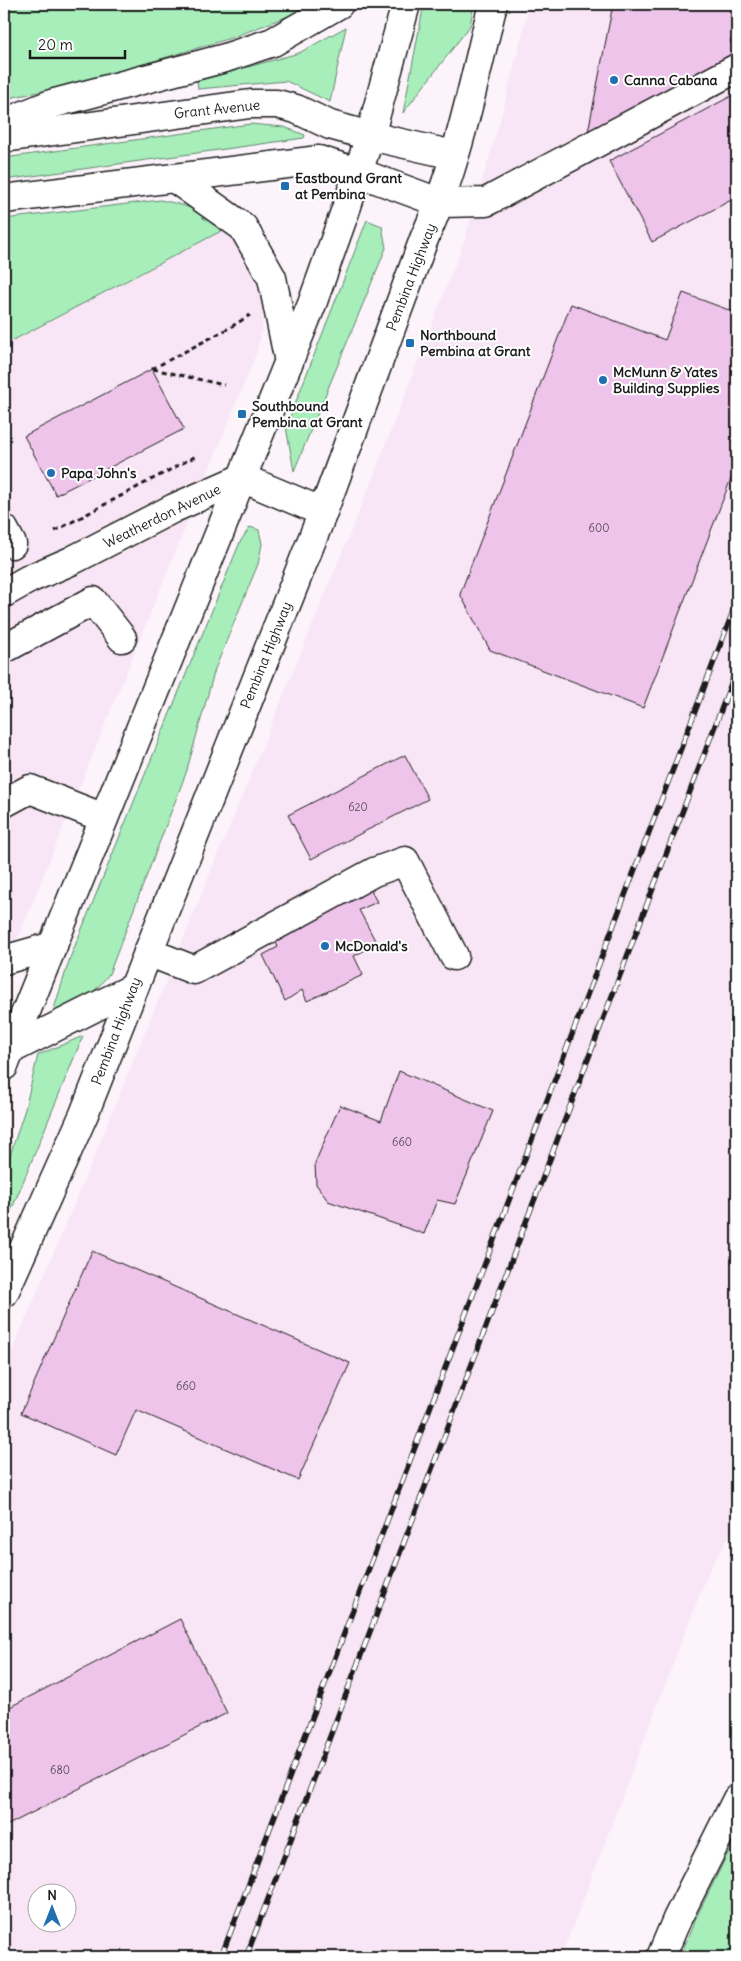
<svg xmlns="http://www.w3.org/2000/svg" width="741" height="1961" viewBox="0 0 741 1961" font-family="Delius,sans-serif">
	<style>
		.built { fill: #f8e5f6; fill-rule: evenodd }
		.green { fill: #a7eebb; stroke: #62856c }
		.building { fill: #efc4eb; stroke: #1c1c1c }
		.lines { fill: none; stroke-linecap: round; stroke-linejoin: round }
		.minor-casing { stroke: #1c1c1c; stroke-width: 31 }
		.major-casing { stroke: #1c1c1c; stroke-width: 31 }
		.path { stroke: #1c1c1c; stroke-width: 3; stroke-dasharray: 5 4; stroke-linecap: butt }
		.minor { stroke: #fff; stroke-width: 28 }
		.major { stroke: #fff; stroke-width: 28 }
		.rail-casing { stroke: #1c1c1c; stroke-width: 5.5 }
		.rail { stroke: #fff; stroke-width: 4; stroke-dasharray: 11; stroke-linecap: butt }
		.poi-dot { fill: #1f6fb2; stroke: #fff; stroke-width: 2 }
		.labels { text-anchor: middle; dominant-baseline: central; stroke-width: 4; stroke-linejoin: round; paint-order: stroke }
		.number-label { font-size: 11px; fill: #514650 }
		.poi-label { font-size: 14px; font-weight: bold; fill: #1c1c1c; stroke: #fff; text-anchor: start }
		.street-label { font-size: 14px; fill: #1c1c1c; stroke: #fff }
	</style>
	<rect width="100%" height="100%" fill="#fcf3fb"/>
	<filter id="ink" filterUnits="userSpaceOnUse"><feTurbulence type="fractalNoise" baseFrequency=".02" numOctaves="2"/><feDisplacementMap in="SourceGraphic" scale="10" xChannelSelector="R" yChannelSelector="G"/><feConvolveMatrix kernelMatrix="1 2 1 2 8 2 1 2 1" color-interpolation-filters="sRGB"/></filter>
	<g filter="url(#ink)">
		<g class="built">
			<path d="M530,4H737V1522L708,1572L561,1957H4V1371L89,1169L372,480L465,239L499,125ZM38,1894H68V1924H38Z"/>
			<path d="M225,229L240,245L252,265L260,293L263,308L262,329L256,354L4,972V346Z"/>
		</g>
		<g class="green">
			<path d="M4,4H308L291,15L231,38L73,85L4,99Z"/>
			<path d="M424,4H474L470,26L403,113Z"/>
			<path d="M346,27L330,102L286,81L198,89L197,81L299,53Z"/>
			<path d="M250,124L284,127L305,135L304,138L4,180V158Z"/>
			<path d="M160,200C191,206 201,211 225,229L4,345V219Z"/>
			<path d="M367,220L382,226L386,248L294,471L286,427Z"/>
			<path d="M250,527L259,530L262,544L258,564L215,669L186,773L109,974C90,998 80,1005 52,1015L70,958L240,542Z"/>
			<path d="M83,1036L14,1204L4,1226V1174L25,1109L38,1055Z"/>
			<path d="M737,1835V1947L730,1957H680L695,1920Z"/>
		</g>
		<g class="building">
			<path d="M613,4H737V37L730,41L737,52L588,132Z"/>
			<path d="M737,93V197L652,242L609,161Z"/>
			<path d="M683,293L737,313V463L643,708L490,650L460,594L571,304L665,340Z"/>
			<path d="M152,369L184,429L56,495L24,436Z"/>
			<path d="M405,755L428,799L311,859L288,815Z"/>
			<path d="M370,889L377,902L359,910L377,944L354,956L363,975L307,1001L302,990L285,1001L263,955L278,947L274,938Z"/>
			<path d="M399,1071L493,1111L455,1204L437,1200L424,1234L328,1201L316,1184L315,1163L340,1105L381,1121Z"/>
			<path d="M92,1251L350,1363L298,1480L136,1410L116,1455L21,1413Z"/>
			<path d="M180,1619L227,1713L4,1827V1710Z"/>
			<path d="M110,1950L113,1957H96Z"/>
		</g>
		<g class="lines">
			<defs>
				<g id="minor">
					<path d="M441,203L486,202L737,68"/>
					<path d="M4,529L12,544"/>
					<path d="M4,593L29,579L71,561L174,508L242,478L323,512"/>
					<path d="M4,649L93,601L122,638"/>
					<path d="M4,803L30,789L104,818"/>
					<path d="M148,952L194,970L374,872L405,861L454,956"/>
					<path d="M4,960L53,946"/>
					<path d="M4,1053L133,988"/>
					<path d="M661,1957L677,1919L737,1799"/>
				</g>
				<g id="major">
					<path d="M4,123L51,104L225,58L273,42L339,4"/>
					<path d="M4,138L250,104H277L296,109L330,125L370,136L454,155"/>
					<path d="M174,178L243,227L272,278L289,362"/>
					<path d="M4,199L319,160L357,172L441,203"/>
					<path d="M4,1066L312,304L347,206L370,136L406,4"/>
					<path d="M4,1293L84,1114L323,512L424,239C458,165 473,83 493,4"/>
				</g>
			</defs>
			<use href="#minor" class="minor-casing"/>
			<use href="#major" class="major-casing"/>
			<g class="path">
				<path d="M152,369L231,327L250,315"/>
				<path d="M153,369L224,385"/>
				<path d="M55,531L196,456"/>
			</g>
			<use href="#minor" class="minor"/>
			<use href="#major" class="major"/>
			<defs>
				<g id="rail">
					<path d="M221,1957L737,601"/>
					<path d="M246,1957L737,668"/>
				</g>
			</defs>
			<use href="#rail" class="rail-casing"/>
			<use href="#rail" class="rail"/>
		</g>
	</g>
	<g class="poi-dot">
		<circle cx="614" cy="80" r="5"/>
		<rect x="280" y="181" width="10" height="10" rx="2.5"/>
		<rect x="405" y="338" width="10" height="10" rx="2.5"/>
		<circle cx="603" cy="380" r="5"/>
		<rect x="237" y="409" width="10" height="10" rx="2.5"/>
		<circle cx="51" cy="473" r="5"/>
		<circle cx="325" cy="946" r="5"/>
	</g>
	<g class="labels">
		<g class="number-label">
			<text x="599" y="528">600</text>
			<text x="358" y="807">620</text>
			<text x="402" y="1142">660</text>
			<text x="186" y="1386">660</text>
			<text x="60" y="1770">680</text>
		</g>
		<g class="poi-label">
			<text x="624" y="80">Canna Cabana</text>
			<text x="295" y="178">Eastbound Grant<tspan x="295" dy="16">at Pembina</tspan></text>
			<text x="420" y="335">Northbound<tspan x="420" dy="16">Pembina at Grant</tspan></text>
			<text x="613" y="372">McMunn &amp; Yates<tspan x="613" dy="16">Building Supplies</tspan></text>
			<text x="252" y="406">Southbound<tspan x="252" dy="16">Pembina at Grant</tspan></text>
			<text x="61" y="473">Papa John's</text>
			<text x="335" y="946">McDonald's</text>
		</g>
		<g class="street-label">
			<text transform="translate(217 109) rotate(-6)">Grant Avenue</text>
			<text transform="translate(411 277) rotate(-69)">Pembina Highway</text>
			<text transform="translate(162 516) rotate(-26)">Weatherdon Avenue</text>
			<text transform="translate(266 655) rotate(-68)">Pembina Highway</text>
			<text transform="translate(116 1031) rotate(-69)">Pembina Highway</text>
		</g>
	</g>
	<rect width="741" height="1961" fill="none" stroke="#fff" stroke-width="20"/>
	<rect x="10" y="10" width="721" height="1941" fill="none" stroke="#1c1c1c" stroke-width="2" filter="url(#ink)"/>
	<g transform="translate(52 1908)"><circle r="24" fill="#ffffff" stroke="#a4a4a4"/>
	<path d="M0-4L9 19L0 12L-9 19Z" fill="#1f6fb2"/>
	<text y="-8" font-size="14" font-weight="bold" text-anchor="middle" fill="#1c1c1c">N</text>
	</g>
	<path d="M30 50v8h95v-8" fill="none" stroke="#1c1c1c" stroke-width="2.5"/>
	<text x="38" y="50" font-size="15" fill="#1c1c1c" stroke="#ffffff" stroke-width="4" paint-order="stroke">20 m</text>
</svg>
